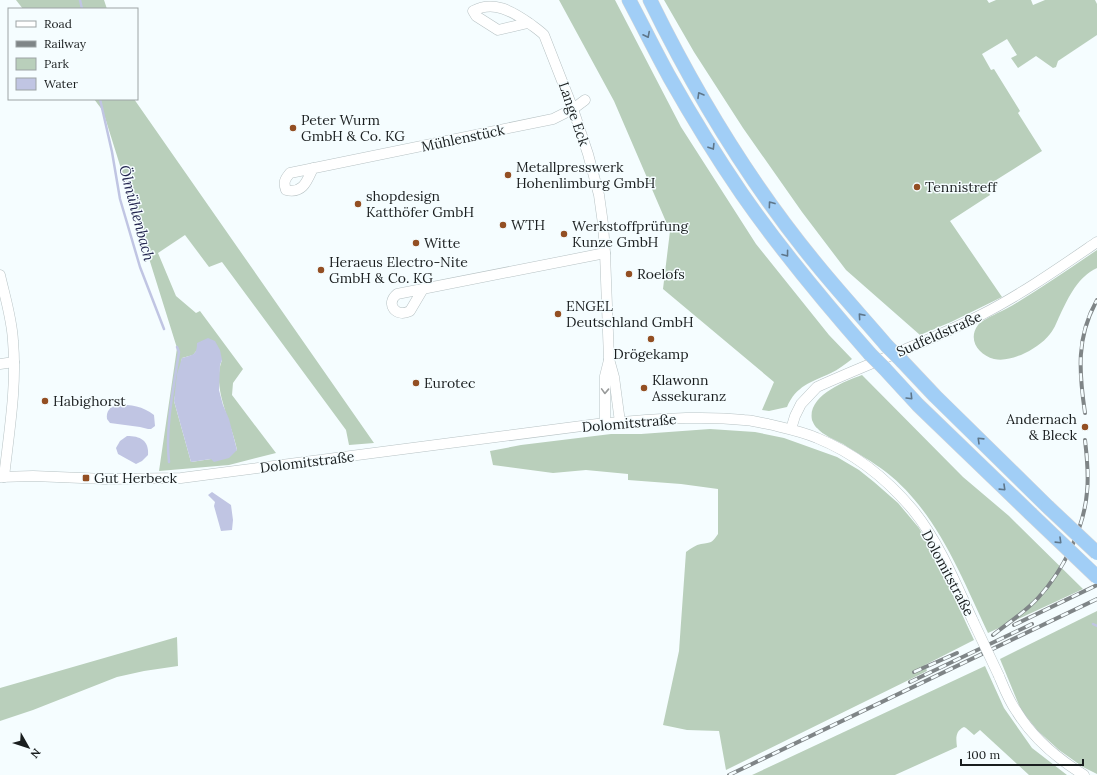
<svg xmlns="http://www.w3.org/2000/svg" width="1097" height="775" viewBox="0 0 1097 775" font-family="Lora,serif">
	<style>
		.green { fill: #b9cfbb; fill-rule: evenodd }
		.water { fill: #c0c5e3 }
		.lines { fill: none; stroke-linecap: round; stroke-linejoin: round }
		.stream { stroke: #c0c5e3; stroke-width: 2.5 }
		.minor-casing { stroke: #b7c2c4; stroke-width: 11 }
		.highway-casing { stroke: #d6d6d7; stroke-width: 15 }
		.minor { stroke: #fff; stroke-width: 10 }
		.highway { stroke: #a1cef6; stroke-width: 14 }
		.rail-casing { stroke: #7f8587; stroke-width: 4 }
		.rail { stroke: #f5fdff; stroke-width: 2.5; stroke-dasharray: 8; stroke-linecap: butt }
		.minor-bridge-casing { stroke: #b7c2c4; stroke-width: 11; stroke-linecap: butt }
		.highway-bridge-casing { stroke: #d6d6d7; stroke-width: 15; stroke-linecap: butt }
		.minor-bridge { stroke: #fff; stroke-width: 10 }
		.highway-bridge { stroke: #a1cef6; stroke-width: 14 }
		.oneway { stroke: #5e768a }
		.oneway2 { stroke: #989a9a }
		.poi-dot { fill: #934f23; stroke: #f5fdff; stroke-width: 1.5 }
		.labels { text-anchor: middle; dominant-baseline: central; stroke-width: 3; stroke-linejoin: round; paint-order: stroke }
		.street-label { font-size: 14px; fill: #1a1e1f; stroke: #f5fdff }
		.poi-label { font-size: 14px; fill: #1a1e1f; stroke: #f5fdff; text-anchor: start }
		.water-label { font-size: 15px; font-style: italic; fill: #252851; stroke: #f5fdff }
	</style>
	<rect width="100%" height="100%" fill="#f5fdff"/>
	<g class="green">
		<path d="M16,0H104L107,9H23Z"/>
		<path d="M559,0H615L681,127L756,244L829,335L852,359C845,364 838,370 831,373C811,382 796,386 787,407L769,411L762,410L774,382L663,289L670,231L614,101Z"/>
		<path d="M664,0H987L989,3L996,0H1031L1033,5L1045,0H1095L1097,4V35L1058,61L1056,67L1053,68L1036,56L1018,68L1011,58L1017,55L1007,39L982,54L991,70L994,69L1020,111L1018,113L1042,151L985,187L990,195L950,221L1002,297L951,322L920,335L846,270L802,212L743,128L694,52Z"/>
		<path d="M94,99H134L374,443L349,445L346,430L222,262L209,267L185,235L158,253L176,296L196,313L200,311L243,369L233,383L232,395L276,453L229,465L159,471L177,348L103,111ZM197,350L222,360C211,387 232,423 237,450L211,459L191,462L174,401L182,358L193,355Z"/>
		<path d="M1097,250V268C1078,277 1069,296 1060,315C1057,321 1055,328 1050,334C1043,343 1032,350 1021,355C1012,358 1004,361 994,359C979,355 967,340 978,325C983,319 1005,310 1013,305C1041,288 1069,269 1097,250Z"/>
		<path d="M862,375L963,477L1009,516L1083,589L988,633C961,576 937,512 886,472C873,462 857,453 843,444C835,440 823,435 817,428C815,427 813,422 812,420C807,396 845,381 862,375Z"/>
		<path d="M710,429L755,432L784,438L837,457L859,470L874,482L898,503L919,528L938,563L974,640L925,665L927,671L726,770L719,731L687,730L663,725L679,651L686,552C691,548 696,545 701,544C712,542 711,544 718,534V489L681,484L628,480V474L586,470L553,473L493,465L490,451L521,445L611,434H641Z"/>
		<path d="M1097,611V774L1083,767L1059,750L1038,731L1021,710L1000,659Z"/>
		<path d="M177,637L178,666L144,671L117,677L33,710L0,721V688Z"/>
		<path d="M985,666L1004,708L1032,748L1067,775H1029L980,730L974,735L966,728L964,727C955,731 956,739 957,747L895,775H752Z"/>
	</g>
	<g class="water">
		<path d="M208,338L215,341L220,350L222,360L220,365L219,390L223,405L229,419L237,450L229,458L214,462L211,459L191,462L174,401L177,374L182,358C193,355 197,355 197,343Z"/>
		<path d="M117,404C131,405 143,406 154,415L155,426L151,429H148L140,427L110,423L107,419C106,411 110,407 117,404Z"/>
		<path d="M127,436C140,436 149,440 148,455L142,461L136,464L118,454L116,448L120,441Z"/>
		<path d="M212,492L231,505L233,520L232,530L221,531L214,506L215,502L208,495Z"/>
	</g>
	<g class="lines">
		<g class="stream">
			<path d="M80,0L82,9"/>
			<path d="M100,99L112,152L120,199L140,267L164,329"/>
			<path d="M169,462C165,427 174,386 179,352L177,347"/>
			<path d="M1093,624L1097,626"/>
		</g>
		<defs>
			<g id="minor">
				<path d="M528,23L498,30L476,16L473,11C493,0 512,11 529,23C534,27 539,30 544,35L573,109L588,154L599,195L603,224L605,253L609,359L614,377L620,422"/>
				<path d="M313,168C307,181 303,194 286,190C283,182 285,179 290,173L553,119L573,109L585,100"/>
				<path d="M0,275C5,297 12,319 13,341C17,386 9,432 4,477"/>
				<path d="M423,289L410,311C396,318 385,304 397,294L605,253"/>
				<path d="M0,364L14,362"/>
				<path d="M605,423V376L609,360"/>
				<path d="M791,429L795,416L801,404L817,387C872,362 928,342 981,315C1022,294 1059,268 1097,242"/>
				<path d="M0,477L33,476L106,479L181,478L605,423C651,420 698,415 744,420C752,420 760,423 768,424C784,428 801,431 817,438C854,453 887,479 913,510C939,542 956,584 973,621"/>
				<path d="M999,676C1004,688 1009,701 1017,712C1033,738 1058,759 1084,775"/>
			</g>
			<g id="highway">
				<path d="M629,0C643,26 656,53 670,78C692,117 716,156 742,194C781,250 825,303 870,354"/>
				<path d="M650,0C696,94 751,185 818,266C840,293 864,319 887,346"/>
				<path d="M902,361L935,396L1048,507"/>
				<path d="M884,368L918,405L1031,514"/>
			</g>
		</defs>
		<use href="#minor" class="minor-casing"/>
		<use href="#highway" class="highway-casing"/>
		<use href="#minor" class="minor"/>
		<use href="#highway" class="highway"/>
		<defs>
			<g id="rail">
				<path d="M1085,413C1079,372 1076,337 1097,300"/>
				<path d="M1014,625L1097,585"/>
				<path d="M993,635C1008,623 1024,613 1038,598C1063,571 1084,529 1087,492C1089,474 1087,457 1085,440"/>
				<path d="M914,672L957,653"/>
				<path d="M910,682L1032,624"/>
				<path d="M729,775L1097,599"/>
			</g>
		</defs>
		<use href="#rail" class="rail-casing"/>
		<use href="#rail" class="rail"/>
		<defs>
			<path id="minor-bridge" d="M973,621L999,676"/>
			<g id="highway-bridge">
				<path d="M887,346L902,361"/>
				<path d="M870,354L884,368"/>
				<path d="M1048,507L1097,553"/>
				<path d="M1031,514L1097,577"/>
			</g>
		</defs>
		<use href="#minor-bridge" class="minor-bridge-casing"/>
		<use href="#highway-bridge" class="highway-bridge-casing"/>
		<use href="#minor-bridge" class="minor-bridge"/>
		<use href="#highway-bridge" class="highway-bridge"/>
	</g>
	<defs><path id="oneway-chevron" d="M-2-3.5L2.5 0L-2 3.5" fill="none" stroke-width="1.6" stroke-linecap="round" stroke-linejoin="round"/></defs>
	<g class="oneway">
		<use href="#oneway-chevron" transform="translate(647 35) rotate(63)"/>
		<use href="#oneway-chevron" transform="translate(700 95) rotate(-120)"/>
		<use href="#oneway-chevron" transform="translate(712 147) rotate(58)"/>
		<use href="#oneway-chevron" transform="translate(771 204) rotate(-126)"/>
		<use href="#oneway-chevron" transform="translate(786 254) rotate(53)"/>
		<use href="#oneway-chevron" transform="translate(861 316) rotate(-131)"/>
		<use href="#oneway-chevron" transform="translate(910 397) rotate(46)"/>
		<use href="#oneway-chevron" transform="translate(980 440) rotate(-136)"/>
		<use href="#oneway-chevron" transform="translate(1003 488) rotate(44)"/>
		<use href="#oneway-chevron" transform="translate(1059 541) rotate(44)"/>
	</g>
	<use class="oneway2" href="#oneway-chevron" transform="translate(605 391) rotate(92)"/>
	<g class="poi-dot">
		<circle cx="293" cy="128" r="4"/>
		<circle cx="508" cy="175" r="4"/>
		<circle cx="917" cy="187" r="4"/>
		<circle cx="358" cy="204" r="4"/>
		<circle cx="503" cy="225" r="4"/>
		<circle cx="564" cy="234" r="4"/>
		<circle cx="416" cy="243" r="4"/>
		<circle cx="321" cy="270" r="4"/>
		<circle cx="629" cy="274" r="4"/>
		<circle cx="558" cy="314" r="4"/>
		<circle cx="651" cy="339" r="4"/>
		<circle cx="416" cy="383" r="4"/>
		<circle cx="644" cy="388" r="4"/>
		<circle cx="45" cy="401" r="4"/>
		<circle cx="1085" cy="427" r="4"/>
		<rect x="82" y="474" width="8" height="8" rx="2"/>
	</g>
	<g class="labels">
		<g class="street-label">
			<text transform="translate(574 114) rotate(71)">Lange Eck</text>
			<text transform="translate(463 138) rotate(-12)">Mühlenstück</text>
			<text transform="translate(939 334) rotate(-24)">Sudfeldstraße</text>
			<text transform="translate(629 423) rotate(-5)">Dolomitstraße</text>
			<text transform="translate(307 462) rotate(-7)">Dolomitstraße</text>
			<text transform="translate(948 573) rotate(62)">Dolomitstraße</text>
		</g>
		<g class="poi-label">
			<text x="301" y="120">Peter Wurm<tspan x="301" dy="16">GmbH &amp; Co. KG</tspan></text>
			<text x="516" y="167">Metallpresswerk<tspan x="516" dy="16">Hohenlimburg GmbH</tspan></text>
			<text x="925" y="187">Tennistreff</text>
			<text x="366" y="196">shopdesign<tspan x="366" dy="16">Katthöfer GmbH</tspan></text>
			<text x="511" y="225">WTH</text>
			<text x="572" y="226">Werkstoffprüfung<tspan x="572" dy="16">Kunze GmbH</tspan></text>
			<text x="424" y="243">Witte</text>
			<text x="329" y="262">Heraeus Electro-Nite<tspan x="329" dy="16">GmbH &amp; Co. KG</tspan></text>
			<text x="637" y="274">Roelofs</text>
			<text x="566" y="306">ENGEL<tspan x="566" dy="16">Deutschland GmbH</tspan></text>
			<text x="651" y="354" text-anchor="middle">Drögekamp</text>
			<text x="652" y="380">Klawonn<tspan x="652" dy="16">Assekuranz</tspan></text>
			<text x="424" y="383">Eurotec</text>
			<text x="53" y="401">Habighorst</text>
			<text x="1077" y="419" text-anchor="end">Andernach<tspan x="1077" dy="16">&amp; Bleck</tspan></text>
			<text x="94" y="478">Gut Herbeck</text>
		</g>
		<g class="water-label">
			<text transform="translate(137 213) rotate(75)">Ölmühlenbach</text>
		</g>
	</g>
	<rect x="8" y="8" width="130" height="92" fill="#f5fdff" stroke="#9da4a5"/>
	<rect x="16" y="21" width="20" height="6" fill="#ffffff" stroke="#9da4a5"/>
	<text x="44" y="28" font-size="12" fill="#1a1e1f">Road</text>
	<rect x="16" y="41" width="20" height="6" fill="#7f8587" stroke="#9da4a5"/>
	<text x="44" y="48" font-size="12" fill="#1a1e1f">Railway</text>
	<rect x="16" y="58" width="20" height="12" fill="#b9cfbb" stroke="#9da4a5"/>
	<text x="44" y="68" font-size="12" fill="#1a1e1f">Park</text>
	<rect x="16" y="78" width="20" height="12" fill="#c0c5e3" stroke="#9da4a5"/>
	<text x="44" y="88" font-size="12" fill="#1a1e1f">Water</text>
	<g transform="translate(28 747) rotate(129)" stroke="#f5fdff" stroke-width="3" paint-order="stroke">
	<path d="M0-3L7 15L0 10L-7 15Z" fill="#1a1e1f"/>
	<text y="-6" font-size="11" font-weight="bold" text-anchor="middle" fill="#1a1e1f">N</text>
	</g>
	<path d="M961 759v6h122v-6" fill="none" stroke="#1a1e1f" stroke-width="2"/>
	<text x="967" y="759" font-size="12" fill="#1a1e1f" stroke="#f5fdff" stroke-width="3" paint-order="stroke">100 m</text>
</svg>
